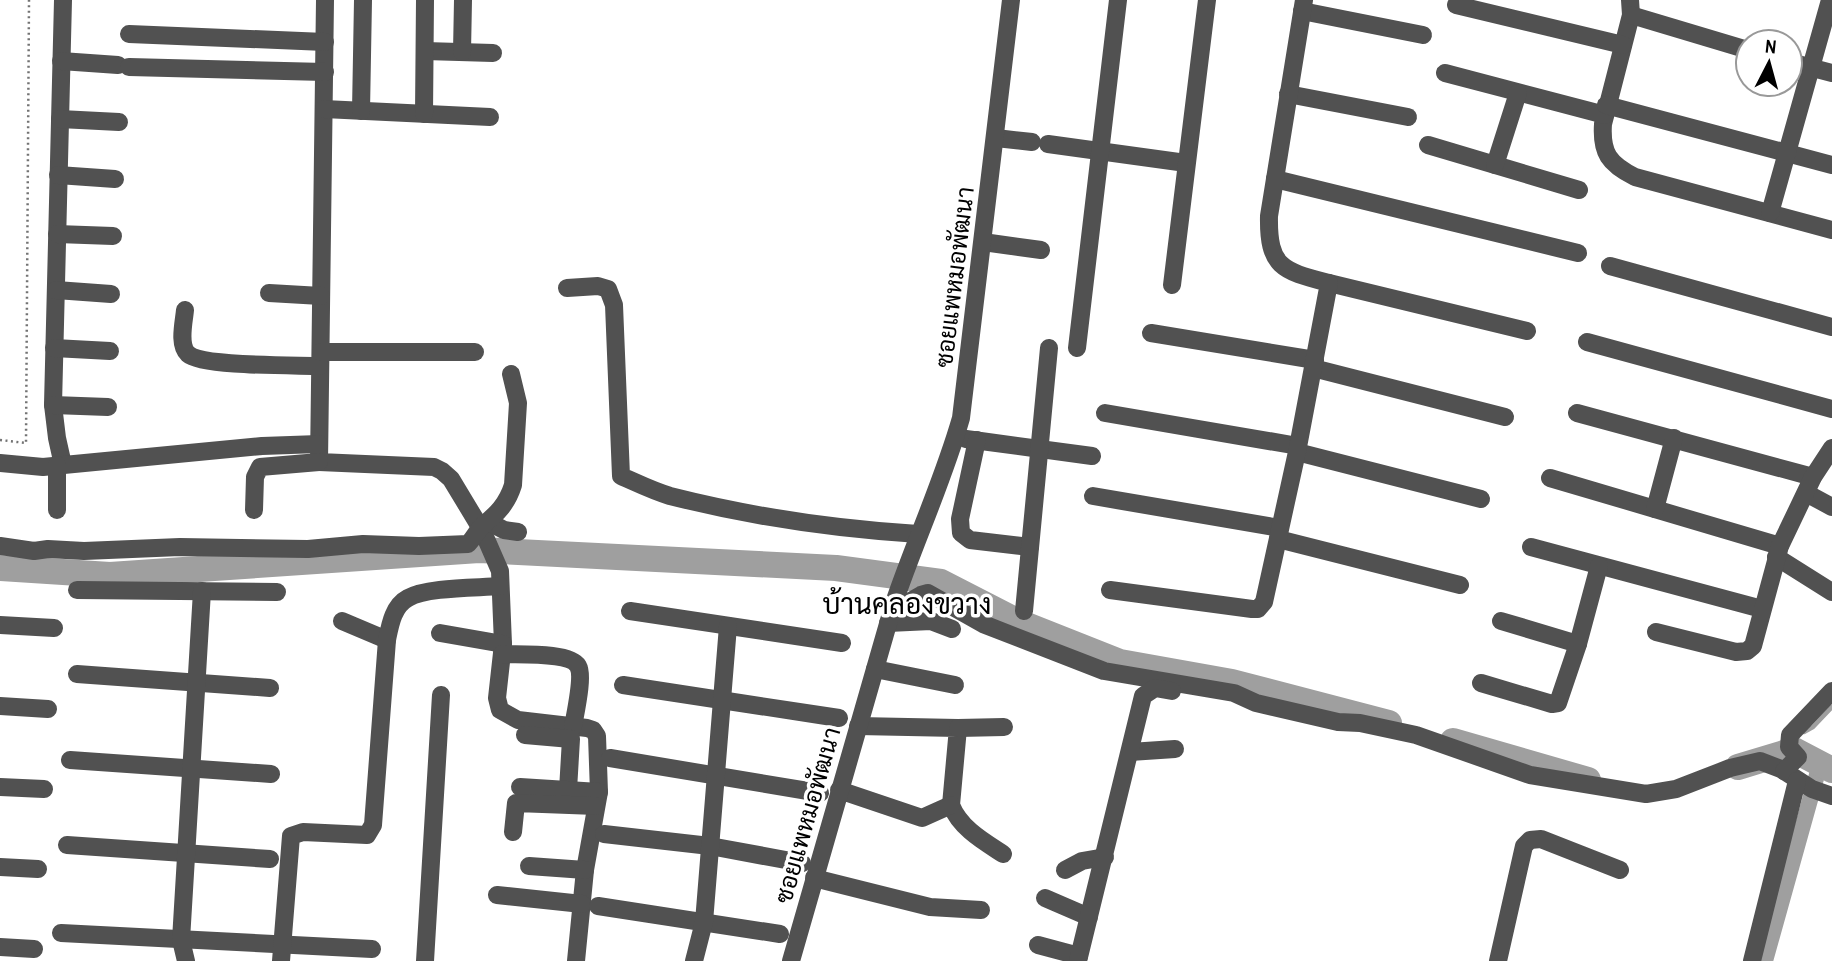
<svg xmlns="http://www.w3.org/2000/svg" width="1832" height="961" viewBox="0 0 1832 961" font-family="'Archivo Narrow',Sarabun,sans-serif">
	<style>
		.lines { fill: none; stroke-linecap: round; stroke-linejoin: round }
		.stream { stroke: #9f9f9f; stroke-width: 4.5 }
		.canal { stroke: #9f9f9f; stroke-width: 16 }
		.river { stroke: #9f9f9f; stroke-width: 26 }
		.path { stroke: #737373; stroke-width: 2.5; stroke-dasharray: 2 3.5; stroke-linecap: butt }
		.minor { stroke: #515151; stroke-width: 18 }
		.labels { text-anchor: middle; dominant-baseline: central; stroke-width: 7; stroke-linejoin: round; paint-order: stroke }
		.street-label { font-size: 24px; fill: #000; stroke: #fff }
		.quarter-label { font-size: 28px; fill: #000; stroke: #fff }
	</style>
	<rect width="100%" height="100%" fill="#fff"/>
	<g class="lines">
		<g class="stream">
			<path d="M1804,732L1813,727L1832,707"/>
			<path d="M1777,755L1769,749L1783,742"/>
		</g>
		<path class="canal" d="M1765,961L1820,764"/>
		<g class="river">
			<path d="M0,568L110,575L479,550L836,568L941,582L1019,622L1120,662L1232,682L1389,723"/>
			<path d="M1453,741L1588,780"/>
			<path d="M1738,767L1794,750L1832,770"/>
		</g>
		<path class="path" d="M0,440L26,443L29,0"/>
		<g class="minor">
			<path d="M63,0L53,405L57,438L63,465"/>
			<path d="M325,0L319,462L434,467L442,471L451,479L483,532L500,571L503,644L497,698L500,710L518,720L587,728L593,730L597,736L599,792L585,870L576,961"/>
			<path d="M1630,0L1631,15L1603,124C1601,153 1609,164 1635,177L1832,230"/>
			<path d="M1456,5L1623,45"/>
			<path d="M1302,11L1423,35"/>
			<path d="M1631,15L1748,50"/>
			<path d="M129,34L325,42"/>
			<path d="M425,51L493,53"/>
			<path d="M462,52L463,0"/>
			<path d="M61,61L118,65"/>
			<path d="M1790,62L1832,73"/>
			<path d="M129,67L325,72"/>
			<path d="M1445,73L1605,115"/>
			<path d="M1288,94L1408,117"/>
			<path d="M1606,105L1832,165"/>
			<path d="M324,109L490,117"/>
			<path d="M361,111L363,0"/>
			<path d="M424,114L425,0"/>
			<path d="M60,119L119,122"/>
			<path d="M996,138L1032,142"/>
			<path d="M1048,144L1186,163"/>
			<path d="M1428,145L1579,190"/>
			<path d="M1495,165L1518,93"/>
			<path d="M58,175L115,179"/>
			<path d="M1275,179L1578,253"/>
			<path d="M1770,213L1830,0"/>
			<path d="M57,234L113,236"/>
			<path d="M983,242L1041,250"/>
			<path d="M1610,266L1832,327"/>
			<path d="M1329,283L1527,331"/>
			<path d="M1172,285L1207,0"/>
			<path d="M567,288L598,286L608,289L614,305L621,476C637,483 653,491 670,496C749,516 838,529 918,534"/>
			<path d="M56,290L111,294"/>
			<path d="M269,293L321,296"/>
			<path d="M185,310C184,322 178,345 188,354C202,367 296,365 320,366"/>
			<path d="M1151,333L1315,360"/>
			<path d="M1587,342L1832,409"/>
			<path d="M54,348L110,351"/>
			<path d="M1077,348L1118,0"/>
			<path d="M321,352H475"/>
			<path d="M1313,368L1505,417"/>
			<path d="M53,405L108,407"/>
			<path d="M1105,413L1298,446"/>
			<path d="M1577,413L1813,477"/>
			<path d="M966,439L1092,456"/>
			<path d="M977,440L960,519L961,533L970,540L1030,547"/>
			<path d="M1297,452L1481,499"/>
			<path d="M0,463L43,467L262,446L319,444"/>
			<path d="M57,465V510"/>
			<path d="M1550,478L1780,546"/>
			<path d="M1806,493L1832,507"/>
			<path d="M1093,496L1280,528"/>
			<path d="M1655,509L1674,438"/>
			<path d="M254,510L255,477L260,467L319,462"/>
			<path d="M489,522L504,530L518,532"/>
			<path d="M1278,539L1460,585"/>
			<path d="M0,546L34,551L48,549L84,551L180,547L308,549L363,544L419,546L468,544C473,539 477,531 482,526C497,514 507,504 513,485L518,403L511,374"/>
			<path d="M1531,547L1762,609"/>
			<path d="M1776,557L1832,592"/>
			<path d="M77,590L277,592"/>
			<path d="M1110,590L1252,609H1258L1264,602L1297,452L1329,283C1283,271 1268,268 1269,216L1304,0"/>
			<path d="M630,611L842,643"/>
			<path d="M1024,611L1049,348"/>
			<path d="M891,612L921,595L928,593L983,624L1104,671L1234,693L1256,703L1338,722L1360,723L1416,735L1530,775L1646,794L1676,789L1730,768L1760,761L1781,769L1812,789L1832,796"/>
			<path d="M342,621L387,640"/>
			<path d="M1501,621L1578,644"/>
			<path d="M888,623L931,621L952,629"/>
			<path d="M0,625L54,628"/>
			<path d="M1656,632L1736,652L1747,651L1753,646L1780,546L1813,477L1832,448"/>
			<path d="M440,633L503,644"/>
			<path d="M502,654C518,655 570,652 578,666C584,676 575,714 573,727"/>
			<path d="M875,669L955,685"/>
			<path d="M77,674L270,688"/>
			<path d="M1481,683L1552,704L1558,703L1578,644L1599,566"/>
			<path d="M623,685L839,718"/>
			<path d="M0,706L48,709"/>
			<path d="M858,726L958,728L951,805C960,828 983,841 1003,854"/>
			<path d="M958,728L1004,727"/>
			<path d="M525,735L571,739L568,790"/>
			<path d="M1130,752L1175,749"/>
			<path d="M610,758L820,793"/>
			<path d="M70,760L271,774"/>
			<path d="M1784,771L1798,757L1789,747L1790,735L1832,691"/>
			<path d="M0,787L44,789"/>
			<path d="M520,787L599,792"/>
			<path d="M839,790L922,818L951,805"/>
			<path d="M513,832L516,803L596,806"/>
			<path d="M604,834L710,846L802,863"/>
			<path d="M67,845L270,859"/>
			<path d="M529,866L585,870"/>
			<path d="M0,867L38,869"/>
			<path d="M1065,870L1082,861L1105,857"/>
			<path d="M814,878L930,907L981,910"/>
			<path d="M497,895L582,904"/>
			<path d="M1045,898L1089,917"/>
			<path d="M598,906L780,934"/>
			<path d="M61,933L372,949"/>
			<path d="M1038,945L1079,956"/>
			<path d="M0,947L34,949"/>
			<path d="M186,961L181,940L202,591"/>
			<path d="M281,961L291,836L303,832L367,835L373,825L387,640C390,625 393,606 408,598C426,587 478,588 500,586"/>
			<path d="M425,961L441,695"/>
			<path d="M694,961L704,922L728,626"/>
			<path d="M791,961L894,603C915,541 943,481 961,418L1011,0"/>
			<path d="M1078,961L1143,696L1155,688L1172,691"/>
			<path d="M1498,961L1524,846L1530,840L1541,839L1620,870"/>
			<path d="M1752,961L1797,781"/>
		</g>
	</g>
	<g class="labels">
		<g class="street-label">
			<text transform="translate(954 277) rotate(-83)">ซอยแพหมอพัฒนา</text>
			<text transform="translate(807 815) rotate(-74)">ซอยแพหมอพัฒนา</text>
		</g>
		<g class="quarter-label">
			<text x="907" y="604">บ้านคลองขวาง</text>
		</g>
	</g>
	<g transform="translate(1769 63) rotate(6)"><circle r="33" fill="#ffffff" stroke="#999999" stroke-width="2"/>
	<path d="M0-5L12 26L0 18L-12 26Z" fill="#000000"/>
	<text y="-10" font-size="19" font-weight="bold" text-anchor="middle" fill="#000000">N</text>
	</g>
</svg>
